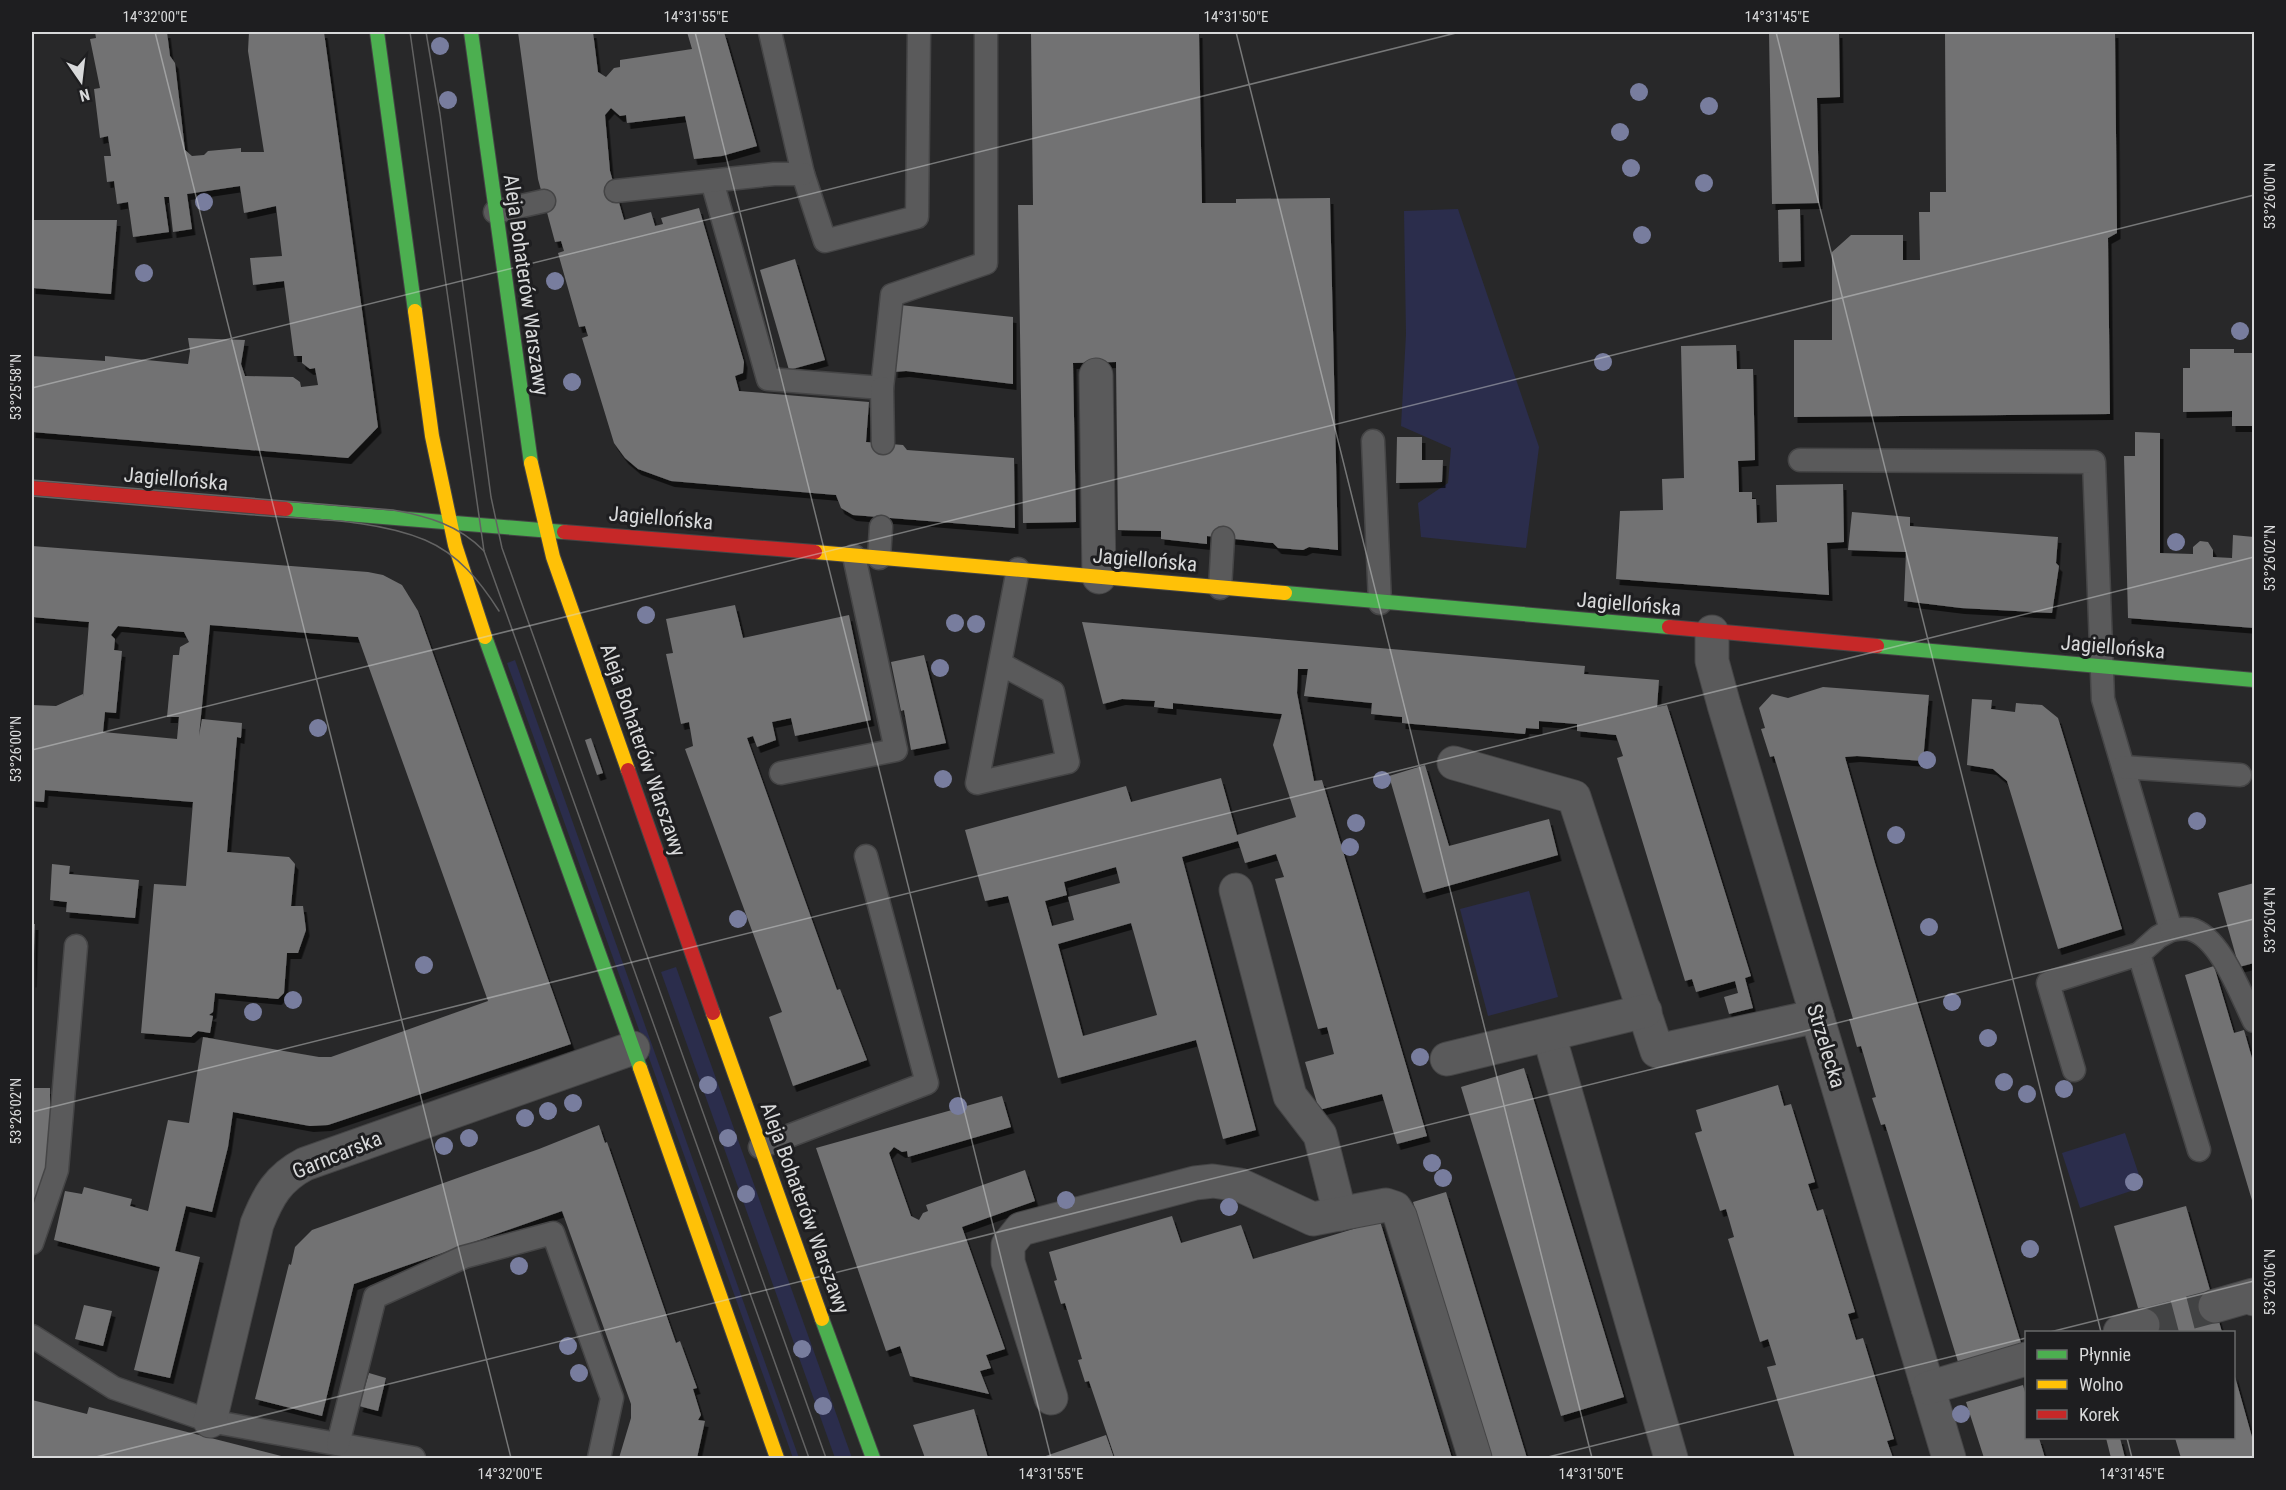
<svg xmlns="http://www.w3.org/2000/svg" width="2286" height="1490" viewBox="0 0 2286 1490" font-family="'Roboto Condensed',sans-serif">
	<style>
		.green { fill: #2b2d4c }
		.building { fill: #727273; fill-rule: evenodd; filter: url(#shadow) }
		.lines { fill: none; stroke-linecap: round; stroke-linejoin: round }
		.street-tunnel { stroke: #424344; stroke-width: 33; stroke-dasharray: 33 16; stroke-linecap: butt }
		.lane-casing { stroke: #454546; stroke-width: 25 }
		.street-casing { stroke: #454546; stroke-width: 35 }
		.fast-casing { stroke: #454546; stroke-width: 16 }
		.slow-casing { stroke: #454546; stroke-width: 16 }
		.jam-casing { stroke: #454546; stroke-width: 16 }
		.lane { stroke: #5a5a5b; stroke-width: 22 }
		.street { stroke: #5a5a5b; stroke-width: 33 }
		.fast { stroke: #4caf50; stroke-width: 14 }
		.slow { stroke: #ffc107; stroke-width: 14 }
		.jam { stroke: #c62828; stroke-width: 14 }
		.tram { stroke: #636363; stroke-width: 1.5 }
		.tree { fill: #787d9e }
		.ticks { fill: none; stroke: #d8d9da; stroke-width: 1.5; stroke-opacity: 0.45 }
		.labels { text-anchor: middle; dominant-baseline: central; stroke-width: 6; stroke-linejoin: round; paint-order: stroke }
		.street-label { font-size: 21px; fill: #d8d9da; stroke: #1e1e20 }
		.neatline { fill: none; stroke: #d8d9da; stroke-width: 2 }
		.ticks-label { font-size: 15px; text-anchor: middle; fill: #d8d9da }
	</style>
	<defs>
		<filter id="shadow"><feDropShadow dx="3.5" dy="6" stdDeviation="0" flood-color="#0009"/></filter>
	</defs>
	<rect width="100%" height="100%" fill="#282829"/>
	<g class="green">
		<path d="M1458,209L1539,447L1526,548L1421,537L1418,503L1448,483L1451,448L1401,426L1406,334L1404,211Z"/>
		<path d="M515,660L799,1458H793L507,663Z"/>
		<path d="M1529,891L1558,997L1488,1016L1460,909Z"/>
		<path d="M676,967L852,1458H835L661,972Z"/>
		<path d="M2125,1133L2143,1187L2080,1208L2062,1153Z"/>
	</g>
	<g class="building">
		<path d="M95,32H167L170,56L175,63L185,150L192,156L204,155L208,151L241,148V152H264L248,51L249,32H324L378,427L348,458L32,432V356L105,361V356L188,364L190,351L188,338L245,340L241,364L245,376L293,377L300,382L301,387L318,385L315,368L310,369L302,363V356H294L284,281L253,285L250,258L282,256L276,206L244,213L240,186L187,194L192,229L173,232L169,197H164L169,232L133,237L128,202L117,204L114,181L107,182L104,156H111L108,136L100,138L94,89L100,88L90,39L96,38Z"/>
		<path d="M518,32H593L598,72L606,77L614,68L620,67V60L692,49L687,32H724L757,146L722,156L694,159L685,116L627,123L626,115L620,116L611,108L605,115L610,171L624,220L651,212L655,226L663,224L661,218L699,208L744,362L743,373L735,376L739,391L869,402L866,442L903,445L907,450L1014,458L1015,528L853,515L841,508L836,495L671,481L638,469L625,458L614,443L582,338L588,336L585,326L579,327L558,253L564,251L561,241L555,242L538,179Z"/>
		<path d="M1031,32H1199L1202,203H1236V199L1330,198L1338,550L1309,547L1303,550L1278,548L1273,543L1207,536V544L1161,539V531L1118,530L1116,362L1073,363L1076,522L1023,523L1018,205H1033Z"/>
		<path d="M1769,32H1839L1840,97L1817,98L1819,203L1772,204Z"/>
		<path d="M1945,32H2115L2117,233L2108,238L2110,414L1794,417V340H1832V252L1851,235H1903V260H1920L1919,212H1930V192H1946Z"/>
		<path d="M1800,209L1801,261L1779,262L1778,210Z"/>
		<path d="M32,220H117L111,294L32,288Z"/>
		<path d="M795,259L825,360L789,370L760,270Z"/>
		<path d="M900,305L1013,317V384L906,371L894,372Z"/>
		<path d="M1736,345L1737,369H1753L1755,460L1738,461L1739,492H1752V499H1756L1757,523L1777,522L1776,485L1843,484L1844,542L1827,543L1829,595L1616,579L1620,511L1663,510L1662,479L1684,478L1681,346Z"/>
		<path d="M2190,349H2234V353H2254V426H2232V411L2183,412V368H2190Z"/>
		<path d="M2135,432L2160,433V553L2193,554V547L2200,541L2208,542L2213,550V557L2232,558L2233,535L2254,537V628L2128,618L2124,456H2135Z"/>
		<path d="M1397,437H1422V460H1443L1442,482L1396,483Z"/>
		<path d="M1852,512L1910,517V526L2058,537L2056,563L2059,566L2052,613L1961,608L1904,601L1906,552L1848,550Z"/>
		<path d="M32,546L368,572L383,575L402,585L418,611L571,1044L328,1125L310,1126L233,1112L228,1147L212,1212L186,1206L175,1251L200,1257L170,1378L134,1370L160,1267L54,1240L65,1191L82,1194L84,1187L132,1199L130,1206L148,1211L168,1120L189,1123L203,1037L319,1057H331L488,1001L358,637L210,625L199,736L202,719L242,723L241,738L237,737L227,852L289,857L295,864L291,906H303L306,930L298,953H287L284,993L278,999L215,993L213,1012L209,1015L213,1016L210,1033L198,1031L191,1037L141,1033L154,884L186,886L193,802L45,790L44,802L32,801V705L56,706L83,694V697L89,622L32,617ZM118,626L184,632L189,642L180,647L179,655H173L167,717H179L177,739L103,732L105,712L116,713L122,651L114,650L115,639L111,635Z"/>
		<path d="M735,605L743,638L849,615L871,720L795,736L791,718L772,722L776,740L757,747L753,736L747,738L837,990L840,989L867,1060L793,1086L769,1017L782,1012L685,749L693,746L689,722L681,724L666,654L673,653L666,619Z"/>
		<path d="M1082,622L1585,666L1584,674L1659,680L1657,707L1667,705L1751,976L1745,978L1753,1008L1729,1014L1724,997L1738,993L1735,981L1696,992L1692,979L1685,981L1617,758L1623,756L1616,735L1577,731V724L1539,721V729L1526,728L1525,734L1402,723V717L1371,714L1372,703L1304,696L1308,669H1298L1297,693L1314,781L1322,780L1427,1136L1397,1144L1382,1094L1319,1110L1305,1062L1334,1054L1327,1027L1318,1029L1275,879L1284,877L1276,854L1245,863L1238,841L1182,857L1256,1130L1223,1139L1196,1040L1058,1078L1008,896L985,901L965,830L1126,786L1131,802L1221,778L1237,835L1296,817L1273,745L1282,714L1173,703V709L1154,707L1155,701L1122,699L1103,704ZM1116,867L1120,883L1068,897L1074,920L1052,926L1045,901L1067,895L1064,882ZM1131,923L1157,1015L1083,1036L1058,944Z"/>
		<path d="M924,655L946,743L911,750L904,710L901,711L891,662Z"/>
		<path d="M1823,687L1929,695L1923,761L1857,756L1845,757L1875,863L2021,1343L1958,1362L1885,1124L1881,1125L1872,1098L1876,1097L1861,1046L1857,1047L1849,1019H1853L1774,756L1770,757L1761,729L1765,728L1759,708L1772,694L1788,698Z"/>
		<path d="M1972,699L1992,700L1991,709L2015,712L2016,703L2042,705L2058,718L2122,929L2058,949L2007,781L1993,769L1967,765Z"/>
		<path d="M591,738L603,773L597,775L585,740Z"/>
		<path d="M1425,765L1449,846L1549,819L1558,855L1423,893L1389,776Z"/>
		<path d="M52,864L70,866L69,874L139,880L135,918L66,912L67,902L50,900Z"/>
		<path d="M2254,883V963L2239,967L2218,893Z"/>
		<path d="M32,924H35L33,982L32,981Z"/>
		<path d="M2214,966L2234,1033L2244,1030L2254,1065V1207L2185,975Z"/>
		<path d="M1524,1068L1624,1397L1561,1416L1461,1087Z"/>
		<path d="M1778,1085L1784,1106L1791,1104L1815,1182L1808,1184L1817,1211L1823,1209L1855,1312L1848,1314L1856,1340L1863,1338L1894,1439L1887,1441L1893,1458H1795L1767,1367L1776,1365L1768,1339L1760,1342L1728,1239L1734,1237L1726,1209L1720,1211L1695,1133L1702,1131L1696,1110Z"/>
		<path d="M32,1088H50V1174L32,1218Z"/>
		<path d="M1002,1096L1011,1127L908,1157L907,1151L902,1152L894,1147L889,1153L911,1216L919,1220L923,1213L928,1211L926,1205L1025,1170L1035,1201L962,1227L1005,1349L986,1355L991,1368L980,1371L989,1394L910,1376L900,1346L886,1351L816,1148Z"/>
		<path d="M599,1125L605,1143L607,1142L676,1343L680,1341L697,1388L693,1389L701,1415L698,1420L705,1421L697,1458H619L631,1418V1404L562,1211L354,1284L322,1416L255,1399L289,1264L291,1265L295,1247L312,1230L539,1149Z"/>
		<path d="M1446,1192L1527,1458H1491L1413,1202Z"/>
		<path d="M2186,1206L2222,1332H2145L2114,1226Z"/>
		<path d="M1172,1216L1181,1243L1241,1225L1253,1259L1380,1221L1452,1458H1115L1089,1381L1085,1382L1078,1360L1082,1359L1065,1303L1061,1304L1054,1281L1057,1280L1049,1252Z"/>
		<path d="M84,1305L112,1311L103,1346L75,1339Z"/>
		<path d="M369,1373L386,1378L378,1411L359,1406Z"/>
		<path d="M2234,1373L2254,1444V1458H2181L2175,1438H2234Z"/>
		<path d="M2023,1385L2026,1396V1438H2039L2045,1458H1984L1966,1402Z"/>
		<path d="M32,1400L87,1414L89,1407L289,1458H32Z"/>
		<path d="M974,1409L988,1458H925L913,1425Z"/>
		<path d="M1106,1435L1114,1458H1040Z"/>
		<path d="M2106,1438H2120L2125,1458H2111Z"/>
	</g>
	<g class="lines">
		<path class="street-tunnel" d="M2143,1325L2215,1306"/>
		<defs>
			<g id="lane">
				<path d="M770,32L803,174L825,241L917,217L919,32"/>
				<path d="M712,181L768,379L882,388L892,295L986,263V32"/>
				<path d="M616,191L774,174H803"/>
				<path d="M495,212L544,201"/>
				<path d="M882,388L883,443"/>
				<path d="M1373,441L1380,603"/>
				<path d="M1800,460L2094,462L2103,699L2171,930L2158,937L2139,954L2199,1150"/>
				<path d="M879,558L881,527"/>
				<path d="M1220,588L1223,538"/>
				<path d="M1001,664L1053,692L1068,762L977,783L1018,569"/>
				<path d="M2123,767L2240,775"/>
				<path d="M781,773L896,750L854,556"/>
				<path d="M2171,930C2177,929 2184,928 2190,929C2220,936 2241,995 2254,1021"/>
				<path d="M2074,1070L2048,983L2139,954"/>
				<path d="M760,1147L927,1083L866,856"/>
				<path d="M32,1243L57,1170L76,946"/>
				<path d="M32,1336L114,1388L210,1421L414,1458"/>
				<path d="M338,1444L375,1297L464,1257L553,1233L612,1398L599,1458"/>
			</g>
			<g id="street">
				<path d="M1096,375L1099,577"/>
				<path d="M1712,632V661L1724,705L1949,1458"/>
				<path d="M1454,763L1574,797L1657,1051L1817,1016"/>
				<path d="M1236,890L1290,1096L1320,1135L1340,1214"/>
				<path d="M1549,1035L1671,1458"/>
				<path d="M1447,1059L1645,1011"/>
				<path d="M2215,1306L2253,1295L2254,1299"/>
				<path d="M2120,1332L2143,1325"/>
				<path d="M1928,1388L2026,1359"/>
				<path d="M1051,1398L1008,1262V1245L1021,1229L1195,1183L1213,1181L1240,1185L1313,1219L1386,1205L1395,1208L1400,1216L1475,1458"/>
				<path d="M210,1421L257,1224C268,1196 278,1178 305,1164L633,1048"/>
			</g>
			<g id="fast">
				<path d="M377,32L415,311"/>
				<path d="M471,32L531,463"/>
				<path d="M286,509L564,532"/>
				<path d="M1285,593L1669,627"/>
				<path d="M485,637L640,1068"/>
				<path d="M1877,646L2254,680"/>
				<path d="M822,1319L873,1458"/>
			</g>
			<g id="slow">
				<path d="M415,311L432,436L455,545L485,637"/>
				<path d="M531,463L553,557L628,770"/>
				<path d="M815,552L1285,593"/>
				<path d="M713,1013L822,1319"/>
				<path d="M640,1068L777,1458"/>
			</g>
			<g id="jam">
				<path d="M32,488L286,509"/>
				<path d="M564,532L815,552"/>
				<path d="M1669,627L1877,646"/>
				<path d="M628,770L713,1013"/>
			</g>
		</defs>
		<use href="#lane" class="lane-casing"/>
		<use href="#street" class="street-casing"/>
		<use href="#fast" class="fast-casing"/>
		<use href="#slow" class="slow-casing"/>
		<use href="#jam" class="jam-casing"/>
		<use href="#lane" class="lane"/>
		<use href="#street" class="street"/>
		<use href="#fast" class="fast"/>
		<use href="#slow" class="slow"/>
		<use href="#jam" class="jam"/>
		<g class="tram">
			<path d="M410,32L484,551L809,1458"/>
			<path d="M426,32L440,114L491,497L502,548L826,1458"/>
			<path d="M32,480L393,510C427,516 459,525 484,551"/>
			<path d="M32,496C110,503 189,510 268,516C319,520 376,520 425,540C458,554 480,581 499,611"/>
		</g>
	</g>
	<g class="tree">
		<circle cx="440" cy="46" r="9"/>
		<circle cx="1639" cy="92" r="9"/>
		<circle cx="448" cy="100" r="9"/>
		<circle cx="1709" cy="106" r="9"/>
		<circle cx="1620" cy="132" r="9"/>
		<circle cx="1631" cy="168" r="9"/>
		<circle cx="1704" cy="183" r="9"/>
		<circle cx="204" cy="202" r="9"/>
		<circle cx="1642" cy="235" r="9"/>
		<circle cx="144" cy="273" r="9"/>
		<circle cx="555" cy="281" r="9"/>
		<circle cx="2240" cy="331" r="9"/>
		<circle cx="1603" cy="362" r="9"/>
		<circle cx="572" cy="382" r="9"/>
		<circle cx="2176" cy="542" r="9"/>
		<circle cx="646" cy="615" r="9"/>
		<circle cx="955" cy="623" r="9"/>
		<circle cx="976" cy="624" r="9"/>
		<circle cx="940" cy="668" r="9"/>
		<circle cx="318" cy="728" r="9"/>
		<circle cx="1927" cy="760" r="9"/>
		<circle cx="943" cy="779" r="9"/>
		<circle cx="1382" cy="780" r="9"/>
		<circle cx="2197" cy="821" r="9"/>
		<circle cx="1356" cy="823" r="9"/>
		<circle cx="1896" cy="835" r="9"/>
		<circle cx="1350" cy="847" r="9"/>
		<circle cx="738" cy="919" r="9"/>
		<circle cx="1929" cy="927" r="9"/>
		<circle cx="424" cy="965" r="9"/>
		<circle cx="293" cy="1000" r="9"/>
		<circle cx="1952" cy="1002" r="9"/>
		<circle cx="253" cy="1012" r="9"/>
		<circle cx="1988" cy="1038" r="9"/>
		<circle cx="1420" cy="1057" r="9"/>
		<circle cx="2004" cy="1082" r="9"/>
		<circle cx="708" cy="1085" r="9"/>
		<circle cx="2064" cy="1089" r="9"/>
		<circle cx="2027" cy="1094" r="9"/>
		<circle cx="573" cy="1103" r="9"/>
		<circle cx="958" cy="1106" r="9"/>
		<circle cx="548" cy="1111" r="9"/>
		<circle cx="525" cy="1118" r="9"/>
		<circle cx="469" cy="1138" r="9"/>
		<circle cx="728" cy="1138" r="9"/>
		<circle cx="444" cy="1146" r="9"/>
		<circle cx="1432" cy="1163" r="9"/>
		<circle cx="1443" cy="1178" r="9"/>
		<circle cx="2134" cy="1182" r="9"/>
		<circle cx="746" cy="1194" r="9"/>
		<circle cx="1066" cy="1200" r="9"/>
		<circle cx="1229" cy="1207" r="9"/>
		<circle cx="2030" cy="1249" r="9"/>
		<circle cx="519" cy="1266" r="9"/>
		<circle cx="568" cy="1346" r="9"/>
		<circle cx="802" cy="1349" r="9"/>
		<circle cx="579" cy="1373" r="9"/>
		<circle cx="823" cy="1406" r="9"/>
		<circle cx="1961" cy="1414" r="9"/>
	</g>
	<path class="ticks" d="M155,32L511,1458M695,32L1051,1458M1236,32L1592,1458M1776,32L2101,1332M32,388L1460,32M32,750L2254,195M32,1112L2254,557M2050,1332L2254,1281M2127,1438L2132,1458M92,1458L2254,919M1544,1458L2026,1338"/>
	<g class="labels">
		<g class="street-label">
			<text transform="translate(526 285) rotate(82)">Aleja Bohaterów Warszawy</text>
			<text transform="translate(176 479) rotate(5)">Jagiellońska</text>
			<text transform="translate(661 518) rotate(5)">Jagiellońska</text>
			<text transform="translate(1145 560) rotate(5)">Jagiellońska</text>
			<text transform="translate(1629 604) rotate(5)">Jagiellońska</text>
			<text transform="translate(2113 647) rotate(5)">Jagiellońska</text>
			<text transform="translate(643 750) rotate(71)">Aleja Bohaterów Warszawy</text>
			<text transform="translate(1826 1046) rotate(73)">Strzelecka</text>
			<text transform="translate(337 1155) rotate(-22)">Garncarska</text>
			<text transform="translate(805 1208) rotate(70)">Aleja Bohaterów Warszawy</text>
		</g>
	</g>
	<rect width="2286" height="1490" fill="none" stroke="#1e1e20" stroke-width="66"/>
	<rect x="2025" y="1331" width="210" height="108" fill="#1e1e20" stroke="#68696a" stroke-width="1.5"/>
	<rect x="2037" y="1350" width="30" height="9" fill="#4caf50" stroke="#68696a" stroke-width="1.5"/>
	<text x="2079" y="1361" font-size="18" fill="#d8d9da">Płynnie</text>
	<rect x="2037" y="1380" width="30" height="9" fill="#ffc107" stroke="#68696a" stroke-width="1.5"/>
	<text x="2079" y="1391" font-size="18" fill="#d8d9da">Wolno</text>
	<rect x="2037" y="1410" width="30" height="9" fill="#c62828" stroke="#68696a" stroke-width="1.5"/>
	<text x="2079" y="1421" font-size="18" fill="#d8d9da">Korek</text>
	<g transform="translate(81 81) rotate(166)" stroke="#1e1e20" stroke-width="4.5" paint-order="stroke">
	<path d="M0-4.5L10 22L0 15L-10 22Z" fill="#d8d9da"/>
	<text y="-9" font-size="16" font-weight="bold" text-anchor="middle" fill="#d8d9da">N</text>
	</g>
	<rect x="33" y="33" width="2220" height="1424" class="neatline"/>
	<g class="ticks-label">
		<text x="155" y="22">14°32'00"E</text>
		<text x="696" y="22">14°31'55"E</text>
		<text x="1236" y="22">14°31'50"E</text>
		<text x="1777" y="22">14°31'45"E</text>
		<text transform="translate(2270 196) rotate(-90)" y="5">53°26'00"N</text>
		<text transform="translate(16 387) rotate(-90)" y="5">53°25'58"N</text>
		<text transform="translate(2270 558) rotate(-90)" y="5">53°26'02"N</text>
		<text transform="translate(16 749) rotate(-90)" y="5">53°26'00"N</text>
		<text transform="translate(2270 920) rotate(-90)" y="5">53°26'04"N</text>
		<text transform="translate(16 1111) rotate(-90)" y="5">53°26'02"N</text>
		<text transform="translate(2270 1282) rotate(-90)" y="5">53°26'06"N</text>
		<text x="510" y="1479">14°32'00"E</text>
		<text x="1051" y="1479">14°31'55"E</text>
		<text x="1591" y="1479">14°31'50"E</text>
		<text x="2132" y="1479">14°31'45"E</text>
	</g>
</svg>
